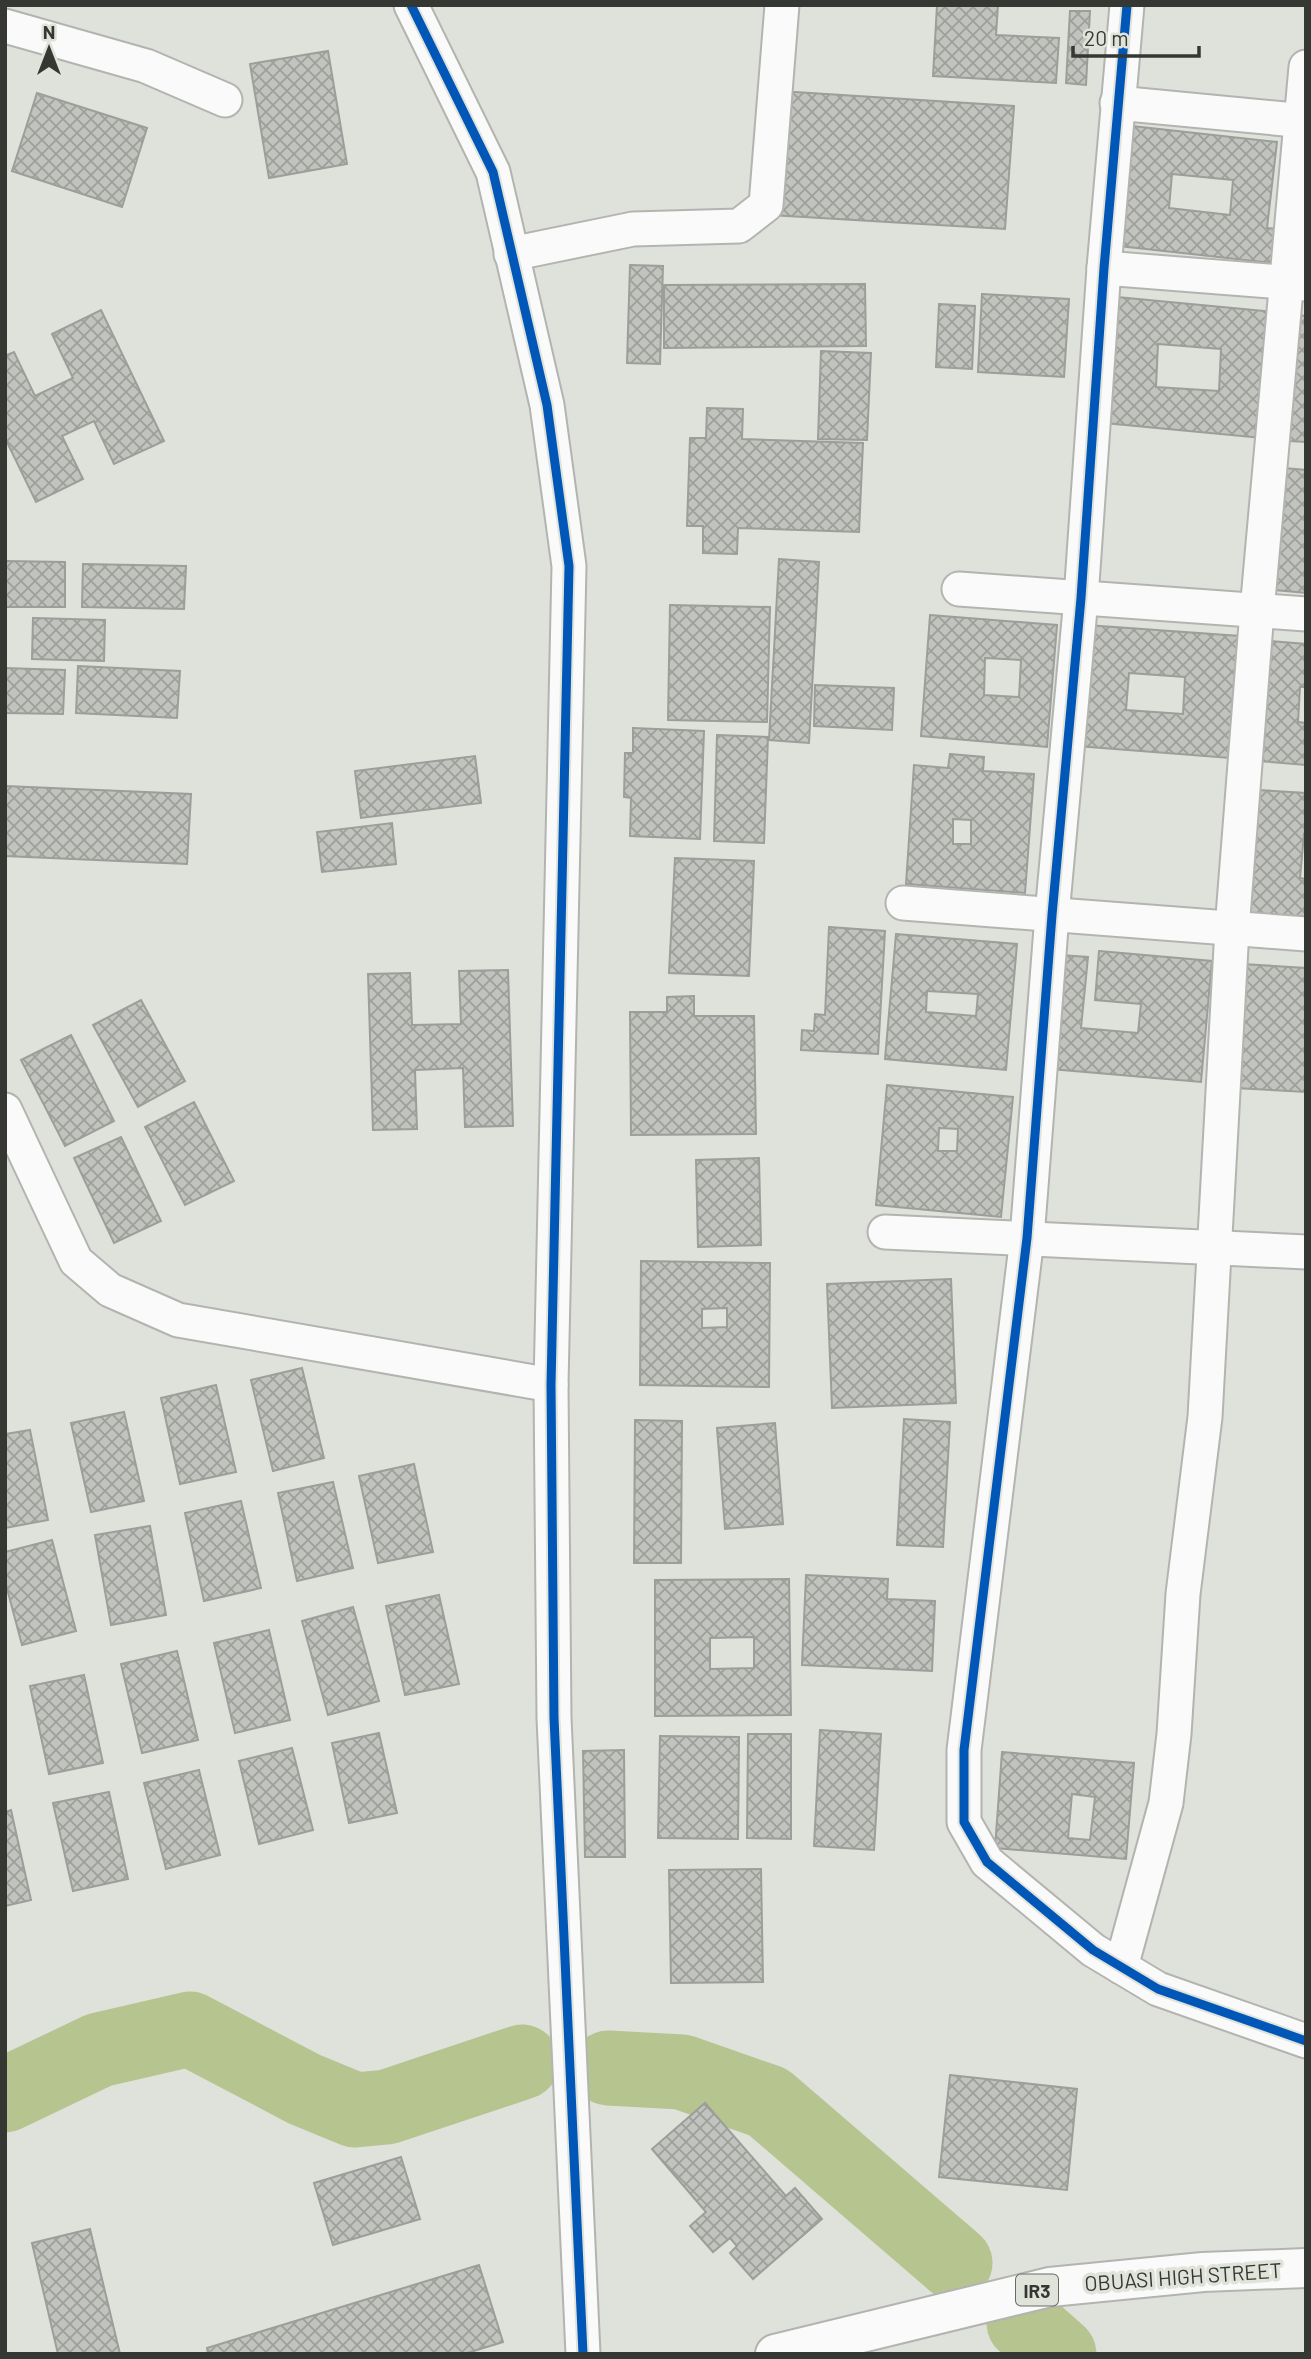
<svg xmlns="http://www.w3.org/2000/svg" width="1311" height="2359" viewBox="0 0 1311 2359" font-family="Barlow,sans-serif">
	<style>
		.lines { fill: none; stroke-linecap: round; stroke-linejoin: round }
		.river { stroke: #b6c48f; stroke-width: 75 }
		.building { fill: url(#building-cross-hatch); stroke: #9c9e9a; stroke-width: 2; fill-rule: evenodd }
		.minor-casing { stroke: #b3b4b0; stroke-width: 37 }
		.primary-casing { stroke: #b3b4b0; stroke-width: 42 }
		.minor { stroke: #fafafa; stroke-width: 33 }
		.primary { stroke: #fafafa; stroke-width: 38 }
		.cycleway-casing { stroke: #e0e3d9; stroke-width: 13 }
		.cycleway { stroke: #0057b8; stroke-width: 9 }
		.labels { text-anchor: middle; dominant-baseline: central; stroke-width: 7; stroke-linejoin: round; paint-order: stroke }
		.shield { fill: #e0e3d9; stroke: #686b65; stroke-width: 2 }
		.shield-label { font-size: 19px; font-weight: bold; fill: #353733 }
		.street-label { font-size: 21px; fill: #353733; stroke: #e0e3d9 }
	</style>
	<defs>
		<pattern id="building-cross-hatch" width="8" height="8" patternUnits="userSpaceOnUse" patternTransform="scale(1.75)"><rect width="8" height="8" fill="#c1c3be"/><path d="M0 0l8 8M0 8l8-8" fill="none" stroke="#9e9f9b"/></pattern>
	</defs>
	<rect width="100%" height="100%" fill="#dfe1db"/>
	<g class="lines">
		<g class="river">
			<path d="M608,2068L682,2072L768,2102L955,2263"/>
			<path d="M5,2095L99,2050L190,2029L304,2089L355,2110L387,2107L522,2062"/>
			<path d="M1024,2323L1059,2354"/>
		</g>
	</g>
	<g class="building">
		<path d="M937,5H998L996,35L1059,38L1056,83L933,76Z"/>
		<path d="M1070,11H1090L1086,85L1066,83Z"/>
		<path d="M328,51L347,164L269,178L250,64Z"/>
		<path d="M779,91L1014,106L1005,229L771,215Z"/>
		<path d="M37,93L147,128L122,207L12,171Z"/>
		<path d="M1132,126L1277,142L1267,228L1276,229L1273,263L1119,246ZM1172,174L1233,180L1230,215L1169,208Z"/>
		<path d="M630,265L663,266L660,364L627,363Z"/>
		<path d="M865,284L866,346L664,348V285Z"/>
		<path d="M982,294L1069,299L1064,377L978,372Z"/>
		<path d="M1117,297L1274,312L1262,438L1105,423ZM1158,344L1221,349L1219,391L1156,387Z"/>
		<path d="M939,304L975,306L972,369L936,367Z"/>
		<path d="M101,310L164,441L114,464L94,421L62,436L83,479L36,502L5,438V356L14,352L35,396L73,378L52,334Z"/>
		<path d="M1298,315L1306,316V442L1289,441Z"/>
		<path d="M821,351L871,353L867,440L818,439Z"/>
		<path d="M707,408L743,409L742,439L863,443L859,532L738,528L737,554L703,553V526H687L690,438H706Z"/>
		<path d="M1284,468L1306,470V593L1275,590Z"/>
		<path d="M779,559L819,562L809,743L769,740Z"/>
		<path d="M5,561L65,562V607H5Z"/>
		<path d="M83,564L186,566L184,609L82,607Z"/>
		<path d="M670,605L770,607L767,722L668,720Z"/>
		<path d="M930,615L1057,625L1047,747L921,736ZM985,658L1021,660L1019,697L984,695Z"/>
		<path d="M33,618L105,620L104,661L32,659Z"/>
		<path d="M1086,625L1240,636L1230,758L1077,746ZM1129,673L1185,677L1183,714L1126,710Z"/>
		<path d="M1269,641L1306,644V687H1300L1298,722L1306,723V765L1259,761Z"/>
		<path d="M78,666L180,671L177,718L76,713Z"/>
		<path d="M5,668L65,670L63,714L5,713Z"/>
		<path d="M815,685L894,688L892,730L814,726Z"/>
		<path d="M633,728L704,731L700,839L630,836L631,798L624,797L625,753H633Z"/>
		<path d="M717,735L768,737L764,843L714,841Z"/>
		<path d="M950,754L984,757L983,771L1034,774L1025,893L906,884L914,765L948,768ZM953,819L971,820V844H953Z"/>
		<path d="M475,756L481,803L361,818L355,771Z"/>
		<path d="M5,786L191,794L187,864L5,856Z"/>
		<path d="M1258,790L1306,793V835L1304,834L1300,878L1306,879V917L1250,913Z"/>
		<path d="M392,823L396,864L322,872L317,832Z"/>
		<path d="M675,858L754,861L749,976L669,973Z"/>
		<path d="M829,927L885,931L878,1054L801,1050L802,1030L814,1031L815,1014L825,1015Z"/>
		<path d="M896,934L1017,944L1006,1070L885,1059ZM927,991L978,994L976,1016L926,1012Z"/>
		<path d="M1099,951L1212,961L1201,1082L1051,1069L1061,955L1088,957L1081,1028L1138,1033L1141,1004L1095,1000Z"/>
		<path d="M1242,964L1306,968V1092L1235,1088Z"/>
		<path d="M508,970L513,1126L465,1127L463,1068L415,1070L417,1129L373,1130L368,974L410,973L412,1025L461,1024L459,971Z"/>
		<path d="M694,996V1016H754L756,1134L631,1135L630,1012H667V997Z"/>
		<path d="M141,1000L185,1081L138,1107L93,1025Z"/>
		<path d="M71,1035L114,1121L65,1146L21,1060Z"/>
		<path d="M887,1085L1013,1097L1001,1217L876,1205ZM939,1128L958,1129L957,1151H938Z"/>
		<path d="M194,1102L234,1181L185,1205L145,1127Z"/>
		<path d="M121,1137L161,1221L114,1243L74,1158Z"/>
		<path d="M759,1158L761,1245L698,1247L696,1160Z"/>
		<path d="M641,1261L770,1263L769,1387L640,1385ZM727,1308V1327L702,1328V1309Z"/>
		<path d="M951,1279L956,1403L832,1408L827,1284Z"/>
		<path d="M302,1368L324,1458L273,1471L251,1380Z"/>
		<path d="M216,1385L236,1472L180,1484L161,1398Z"/>
		<path d="M124,1412L144,1501L91,1512L71,1423Z"/>
		<path d="M904,1419L950,1422L943,1547L897,1545Z"/>
		<path d="M635,1420L682,1421L681,1563H634Z"/>
		<path d="M775,1423L783,1524L725,1529L717,1428Z"/>
		<path d="M30,1430L48,1520L5,1528V1434Z"/>
		<path d="M414,1464L433,1552L378,1563L359,1476Z"/>
		<path d="M333,1482L353,1568L297,1581L278,1493Z"/>
		<path d="M241,1501L261,1588L204,1601L185,1513Z"/>
		<path d="M150,1526L166,1615L111,1625L95,1535Z"/>
		<path d="M52,1540L76,1631L22,1645L5,1581V1552Z"/>
		<path d="M806,1575L888,1579L887,1599L935,1601L932,1671L802,1665Z"/>
		<path d="M789,1579L791,1715L655,1716V1580ZM754,1637V1668L710,1669V1638Z"/>
		<path d="M439,1595L459,1684L405,1695L386,1606Z"/>
		<path d="M353,1607L379,1701L328,1715L302,1621Z"/>
		<path d="M269,1630L290,1720L235,1733L214,1643Z"/>
		<path d="M177,1651L198,1740L142,1753L121,1664Z"/>
		<path d="M84,1675L103,1763L49,1774L30,1686Z"/>
		<path d="M820,1730L881,1734L874,1850L814,1846Z"/>
		<path d="M379,1733L397,1813L349,1823L332,1743Z"/>
		<path d="M748,1734H791V1839L747,1838Z"/>
		<path d="M660,1736L739,1737L738,1839L658,1838Z"/>
		<path d="M292,1748L313,1830L259,1844L239,1761Z"/>
		<path d="M624,1750L625,1857H585L583,1751Z"/>
		<path d="M1002,1752L1134,1763L1126,1859L995,1848ZM1072,1794L1095,1797L1090,1840L1068,1838Z"/>
		<path d="M199,1770L220,1855L166,1869L144,1783Z"/>
		<path d="M109,1792L128,1879L73,1891L53,1803Z"/>
		<path d="M11,1810L31,1900L5,1906V1812Z"/>
		<path d="M761,1869L763,1982L671,1983L669,1870Z"/>
		<path d="M950,2075L1077,2089L1067,2190L939,2177Z"/>
		<path d="M705,2103L786,2196L795,2188L822,2219L753,2279L730,2253L737,2246L730,2238L713,2252L690,2226L706,2212L652,2149Z"/>
		<path d="M401,2157L420,2219L333,2245L314,2183Z"/>
		<path d="M90,2229L120,2354H58L32,2243Z"/>
		<path d="M479,2265L503,2342L464,2354H208L207,2348Z"/>
	</g>
	<g class="lines">
		<defs>
			<g id="minor">
				<path d="M411,5L493,172L547,405L569,566L551,1385L554,1718L583,2354"/>
				<path d="M1127,5L1104,268L1081,598L1052,915L1027,1238L964,1750V1822L987,1862L1093,1950L1158,1989L1306,2041"/>
				<path d="M5,26L146,66L225,100"/>
				<path d="M1117,103L1306,121"/>
				<path d="M511,254L633,229L739,226L766,205L782,5"/>
				<path d="M1104,268L1306,284"/>
				<path d="M959,589L1306,614"/>
				<path d="M903,903L1306,934"/>
				<path d="M5,1110L76,1261L110,1290L178,1320L551,1385"/>
				<path d="M885,1232L1306,1252"/>
				<path d="M1121,1967L1166,1803L1174,1734L1183,1594L1205,1417L1232,929L1257,611L1306,67"/>
			</g>
			<path id="primary" d="M775,2354L1050,2287L1203,2272L1306,2268"/>
		</defs>
		<use href="#minor" class="minor-casing"/>
		<use href="#primary" class="primary-casing"/>
		<use href="#minor" class="minor"/>
		<use href="#primary" class="primary"/>
		<defs>
			<g id="cycleway">
				<path d="M411,5L493,172L547,405L569,566L551,1385L554,1718L583,2354"/>
				<path d="M1127,5L1104,268L1081,598L1052,915L1027,1238L964,1750V1822L987,1862L1093,1950L1158,1989L1306,2041"/>
			</g>
		</defs>
		<use href="#cycleway" class="cycleway-casing"/>
		<use href="#cycleway" class="cycleway"/>
	</g>
	<g class="labels">
		<rect class="shield" x="1016" y="2274.5" width="42" height="31" rx="5"/>
		<g class="shield-label">
			<text x="1037" y="2290">IR3</text>
		</g>
		<g class="street-label">
			<text transform="translate(1183 2276) rotate(-4)">OBUASI HIGH STREET</text>
		</g>
	</g>
	<rect width="1311" height="2359" fill="none" stroke="#353733" stroke-width="14"/>
	<g transform="translate(49 49)" stroke="#e0e3d9" stroke-width="5" paint-order="stroke">
	<path d="M0-5L12 26L0 18L-12 26Z" fill="#353733"/>
	<text y="-10" font-size="19" font-weight="bold" text-anchor="middle" fill="#353733">N</text>
	</g>
	<path d="M1073 46v10h126v-10" fill="none" stroke="#353733" stroke-width="3.5"/>
	<text x="1084" y="46" font-size="21" fill="#353733" stroke="#e0e3d9" stroke-width="5" paint-order="stroke">20 m</text>
</svg>
